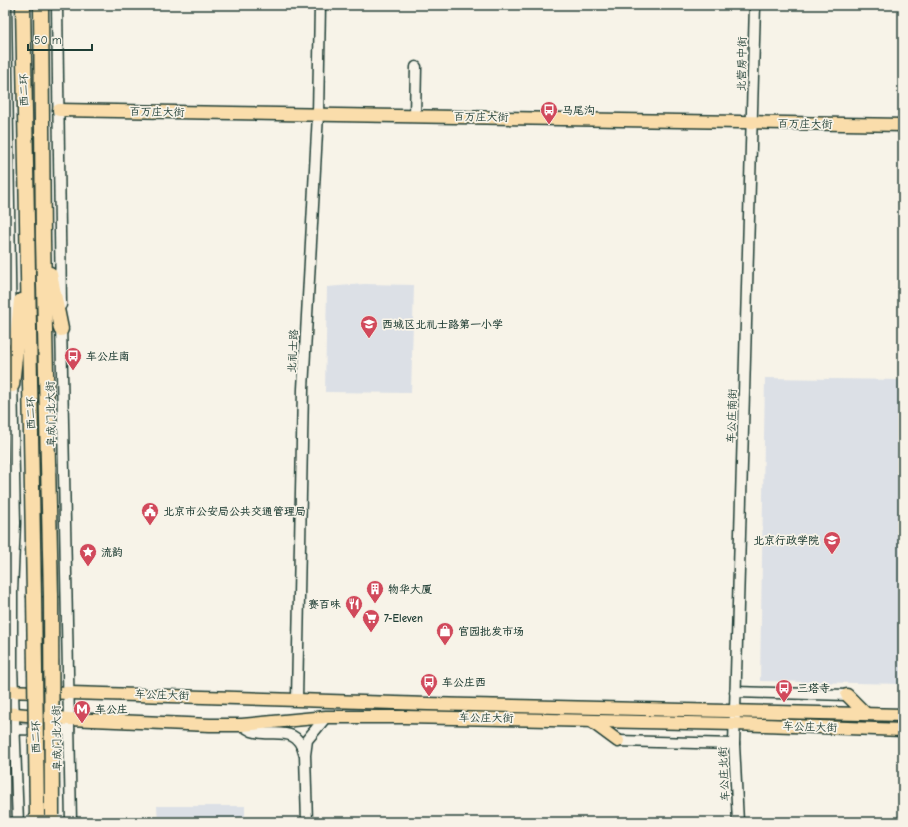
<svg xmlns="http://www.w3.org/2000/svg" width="908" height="827" viewBox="0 0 908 827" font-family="'Comic Neue','LXGW WenKai TC',sans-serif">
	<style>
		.built { fill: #dce0e6 }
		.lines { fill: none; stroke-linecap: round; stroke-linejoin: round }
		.minor-casing { stroke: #1f3d34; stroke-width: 13 }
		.major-casing { stroke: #1f3d34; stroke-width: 15 }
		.highway-casing { stroke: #1f3d34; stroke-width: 17 }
		.minor { stroke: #f7f3e8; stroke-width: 10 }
		.major { stroke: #faddab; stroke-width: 12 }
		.highway { stroke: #faddab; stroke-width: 14 }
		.highway-bridge-casing { stroke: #1f3d34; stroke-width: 17; stroke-linecap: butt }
		.highway-bridge { stroke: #faddab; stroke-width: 14 }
		.labels { text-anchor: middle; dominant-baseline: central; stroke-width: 3.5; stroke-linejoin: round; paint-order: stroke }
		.street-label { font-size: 11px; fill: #1f3d34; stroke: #f7f3e8 }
		.poi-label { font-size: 11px; font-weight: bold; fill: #1f3d34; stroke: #f7f3e8; text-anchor: start }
	</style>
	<rect width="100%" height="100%" fill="#f7f3e8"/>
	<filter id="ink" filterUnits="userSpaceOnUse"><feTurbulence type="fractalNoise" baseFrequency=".025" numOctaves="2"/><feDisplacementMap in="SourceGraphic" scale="8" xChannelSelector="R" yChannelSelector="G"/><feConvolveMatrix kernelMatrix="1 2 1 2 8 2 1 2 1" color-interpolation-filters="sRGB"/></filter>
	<g filter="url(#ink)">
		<g class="built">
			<path d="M364,284L414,285L411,393L325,392L327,287Z"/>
			<path d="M765,378L903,380V684L760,681Z"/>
			<path d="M157,806H245V822H158Z"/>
		</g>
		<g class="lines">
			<defs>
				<g id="minor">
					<path d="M6,5L11,340"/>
					<path d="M57,5L61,305"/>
					<path d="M415,116L416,67"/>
					<path d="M61,323L71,822"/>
					<path d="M12,378L15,523L12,592V667L18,822"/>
					<path d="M735,692L847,695"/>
					<path d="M297,699L303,389L318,114L320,5"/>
					<path d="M242,725C245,727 249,730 252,731C274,738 297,724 304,753"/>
					<path d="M5,729L69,730"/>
					<path d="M618,741L734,744"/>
					<path d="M307,822L305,755L307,740L326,717"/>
					<path d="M738,822L734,744L735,710L755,5"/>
				</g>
				<g id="major">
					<path d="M59,110L903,125"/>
					<path d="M5,691L428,704L903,715"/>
					<path d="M847,695L866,714"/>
					<path d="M5,713L69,719L210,725H242L326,717H404L734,724L903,730"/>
					<path d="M591,721L618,741"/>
				</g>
				<g id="highway">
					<path d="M23,5L34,596"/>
					<path d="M41,5L43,240L51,596"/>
					<path d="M50,274L61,329"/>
					<path d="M12,385L21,301"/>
				</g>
			</defs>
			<use href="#minor" class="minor-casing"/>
			<use href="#major" class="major-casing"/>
			<use href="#highway" class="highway-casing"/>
			<use href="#minor" class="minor"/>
			<use href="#major" class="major"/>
			<use href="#highway" class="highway"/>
			<defs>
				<g id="highway-bridge">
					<path d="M34,596L37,816"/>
					<path d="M51,596L52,815"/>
				</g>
			</defs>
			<use href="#highway-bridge" class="highway-bridge-casing"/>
			<use href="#highway-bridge" class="highway-bridge"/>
		</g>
	</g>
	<defs>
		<symbol id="bus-pin" viewBox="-11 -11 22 30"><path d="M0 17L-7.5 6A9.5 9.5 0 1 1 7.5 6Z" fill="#d1495b" stroke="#f7f3e8"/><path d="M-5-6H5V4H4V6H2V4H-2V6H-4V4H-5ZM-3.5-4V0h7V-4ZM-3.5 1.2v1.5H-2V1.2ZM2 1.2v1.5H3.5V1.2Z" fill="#fff"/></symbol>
		<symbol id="school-pin" viewBox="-11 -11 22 30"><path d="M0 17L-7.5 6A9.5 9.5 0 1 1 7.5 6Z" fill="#d1495b" stroke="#f7f3e8"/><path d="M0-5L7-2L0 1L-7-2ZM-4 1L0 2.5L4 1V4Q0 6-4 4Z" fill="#fff"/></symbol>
		<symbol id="civic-pin" viewBox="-11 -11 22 30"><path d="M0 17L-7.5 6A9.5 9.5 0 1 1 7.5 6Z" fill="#d1495b" stroke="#f7f3e8"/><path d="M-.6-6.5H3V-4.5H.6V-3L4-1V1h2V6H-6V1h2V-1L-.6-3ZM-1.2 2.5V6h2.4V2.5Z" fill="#fff"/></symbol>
		<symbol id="university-pin" viewBox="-11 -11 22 30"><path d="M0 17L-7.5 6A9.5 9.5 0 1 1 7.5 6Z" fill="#d1495b" stroke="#f7f3e8"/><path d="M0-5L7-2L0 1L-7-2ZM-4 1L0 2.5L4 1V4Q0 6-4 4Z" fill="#fff"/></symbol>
		<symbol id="sight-pin" viewBox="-11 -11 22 30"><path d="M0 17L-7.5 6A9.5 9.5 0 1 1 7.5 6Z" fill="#d1495b" stroke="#f7f3e8"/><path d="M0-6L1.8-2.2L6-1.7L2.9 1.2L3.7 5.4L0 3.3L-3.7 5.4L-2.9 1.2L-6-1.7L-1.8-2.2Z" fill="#fff"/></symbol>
		<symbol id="building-pin" viewBox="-11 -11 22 30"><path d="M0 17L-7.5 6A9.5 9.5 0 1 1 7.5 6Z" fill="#d1495b" stroke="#f7f3e8"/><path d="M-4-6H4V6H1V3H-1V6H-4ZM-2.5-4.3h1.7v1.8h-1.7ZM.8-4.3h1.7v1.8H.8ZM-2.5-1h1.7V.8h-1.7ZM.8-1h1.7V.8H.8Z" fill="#fff"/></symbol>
		<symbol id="restaurant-pin" viewBox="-11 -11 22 30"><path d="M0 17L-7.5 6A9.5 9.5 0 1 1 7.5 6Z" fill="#d1495b" stroke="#f7f3e8"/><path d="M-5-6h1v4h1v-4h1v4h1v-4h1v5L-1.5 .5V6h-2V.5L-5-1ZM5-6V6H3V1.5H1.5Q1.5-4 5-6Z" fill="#fff"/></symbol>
		<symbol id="supermarket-pin" viewBox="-11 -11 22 30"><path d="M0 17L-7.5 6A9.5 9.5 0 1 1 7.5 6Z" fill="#d1495b" stroke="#f7f3e8"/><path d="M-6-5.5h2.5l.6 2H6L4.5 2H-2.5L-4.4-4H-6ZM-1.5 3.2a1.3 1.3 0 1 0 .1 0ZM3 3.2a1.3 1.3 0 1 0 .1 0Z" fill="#fff"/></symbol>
		<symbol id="shop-pin" viewBox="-11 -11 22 30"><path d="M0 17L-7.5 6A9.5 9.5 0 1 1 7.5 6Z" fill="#d1495b" stroke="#f7f3e8"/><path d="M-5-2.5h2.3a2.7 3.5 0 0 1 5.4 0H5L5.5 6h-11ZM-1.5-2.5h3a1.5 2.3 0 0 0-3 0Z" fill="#fff"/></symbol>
		<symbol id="metro-pin" viewBox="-11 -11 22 30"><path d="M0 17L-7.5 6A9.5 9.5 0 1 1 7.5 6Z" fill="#d1495b" stroke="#f7f3e8"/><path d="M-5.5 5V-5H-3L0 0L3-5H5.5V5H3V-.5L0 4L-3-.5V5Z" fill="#fff"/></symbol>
	</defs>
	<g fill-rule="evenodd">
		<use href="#bus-pin" x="539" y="100" width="20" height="27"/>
		<use href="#school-pin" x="359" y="314" width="20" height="27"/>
		<use href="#bus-pin" x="63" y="346" width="20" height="27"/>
		<use href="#civic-pin" x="140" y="501" width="20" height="27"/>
		<use href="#university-pin" x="822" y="530" width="20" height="27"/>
		<use href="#sight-pin" x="78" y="542" width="20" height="27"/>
		<use href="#building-pin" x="365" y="579" width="20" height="27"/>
		<use href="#restaurant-pin" x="344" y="594" width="20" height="27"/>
		<use href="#supermarket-pin" x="361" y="608" width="20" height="27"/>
		<use href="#shop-pin" x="435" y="621" width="20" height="27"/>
		<use href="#bus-pin" x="419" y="672" width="20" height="27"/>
		<use href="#bus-pin" x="774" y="678" width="20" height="27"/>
		<use href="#metro-pin" x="72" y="699" width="20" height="27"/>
	</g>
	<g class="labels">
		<g class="street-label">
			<text transform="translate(742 64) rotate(-89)">北营房中街</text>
			<text transform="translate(24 90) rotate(-91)">西二环</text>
			<text transform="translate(157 112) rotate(1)">百万庄大街</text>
			<text transform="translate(481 117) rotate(1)">百万庄大街</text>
			<text transform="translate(805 124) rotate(1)">百万庄大街</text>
			<text transform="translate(293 351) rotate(-87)">北礼士路</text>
			<text transform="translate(31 413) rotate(-91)">西二环</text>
			<text transform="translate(51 414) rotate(-91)">阜成门北大街</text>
			<text transform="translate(732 416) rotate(-88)">车公庄南街</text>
			<text transform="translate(162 695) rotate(2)">车公庄大街</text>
			<text transform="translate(486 718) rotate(1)">车公庄大街</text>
			<text transform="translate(810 727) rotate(2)">车公庄大街</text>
			<text transform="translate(36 737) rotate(-91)">西二环</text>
			<text transform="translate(57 738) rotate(-91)">阜成门北大街</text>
			<text transform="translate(724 774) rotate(-93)">车公庄北街</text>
		</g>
		<g class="poi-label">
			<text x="562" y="110">马尾沟</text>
			<text x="382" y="324">西城区北礼士路第一小学</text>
			<text x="86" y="356">车公庄南</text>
			<text x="163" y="511">北京市公安局公共交通管理局</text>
			<text x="819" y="540" text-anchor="end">北京行政学院</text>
			<text x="101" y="552">流韵</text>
			<text x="388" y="589">物华大厦</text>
			<text x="341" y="604" text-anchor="end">赛百味</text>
			<text x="384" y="618">7-Eleven</text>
			<text x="458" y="631">官园批发市场</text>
			<text x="442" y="682">车公庄西</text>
			<text x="797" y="688">三塔寺</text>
			<text x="95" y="709">车公庄</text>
		</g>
	</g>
	<rect width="908" height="827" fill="none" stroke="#f7f3e8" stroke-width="20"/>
	<rect x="10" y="10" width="888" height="807" fill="none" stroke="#1f3d34" stroke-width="1.5" filter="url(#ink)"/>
	<path d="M28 44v6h64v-6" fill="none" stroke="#1f3d34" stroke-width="2"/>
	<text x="34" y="44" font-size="12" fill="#1f3d34" stroke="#f7f3e8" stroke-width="3" paint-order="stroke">50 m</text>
</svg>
